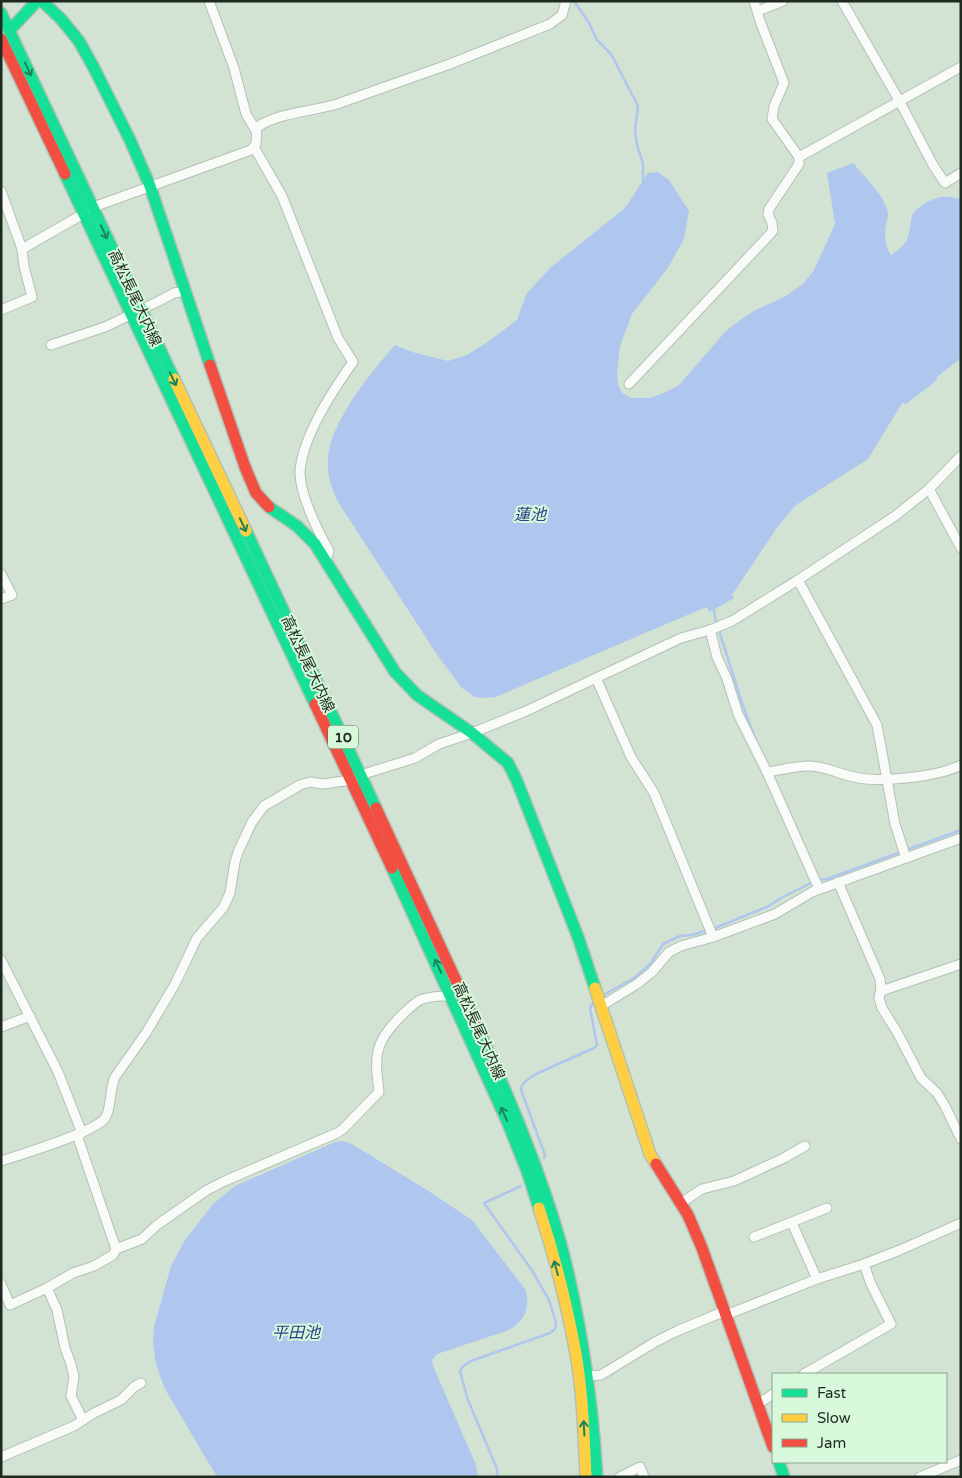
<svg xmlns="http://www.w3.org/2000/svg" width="962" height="1478" viewBox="0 0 962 1478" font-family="'Varela Round','Noto Sans JP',sans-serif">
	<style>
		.water { fill: #afc6ee }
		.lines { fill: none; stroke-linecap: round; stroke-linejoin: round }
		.stream { stroke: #afc6ee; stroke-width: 2.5 }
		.street-casing { stroke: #b3c1b4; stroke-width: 11 }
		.fast-casing { stroke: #b3c1b4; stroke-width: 14 }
		.slow-casing { stroke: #b3c1b4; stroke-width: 14 }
		.jam-casing { stroke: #b3c1b4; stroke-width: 14 }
		.street { stroke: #f8fbf8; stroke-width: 9 }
		.fast { stroke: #16e098; stroke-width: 11 }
		.slow { stroke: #ffcf43; stroke-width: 11 }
		.jam { stroke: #f24e42; stroke-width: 11 }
		.oneway { stroke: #1a855c }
		.labels { text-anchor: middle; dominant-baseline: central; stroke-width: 4; stroke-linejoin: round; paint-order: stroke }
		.shield { fill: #d7f8da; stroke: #566857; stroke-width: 1 }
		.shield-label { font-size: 14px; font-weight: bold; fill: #1e2a1f }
		.street-label { font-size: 15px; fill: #1e2a1f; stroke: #d7f8da }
		.water-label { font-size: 16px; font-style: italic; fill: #2a418a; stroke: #d7f8da }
	</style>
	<rect width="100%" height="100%" fill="#d2e3d3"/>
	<g class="water">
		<path d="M853,163C863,175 887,198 888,214C888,217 887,221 886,225C884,237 885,244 891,255C902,248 909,241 910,227C911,224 911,219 912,216C917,206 931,199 941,197C947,196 955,198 961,199V358L937,377L936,381L906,404L902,403L868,459L796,505L776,529L732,595L734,598L709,612L707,607L699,610L496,697L486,698L475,697L462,688L438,656L340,505C320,469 326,444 346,410C360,386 377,366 395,345L412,352L448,361L467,355L489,341L517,320L527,293L550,268L625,208L648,173L658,172L669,180L689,211L684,239L667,269L632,314L620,346L617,374L618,384L622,393L631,398H650L666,392L679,385L726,331L740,320L754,311L786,296L803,284L814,270L835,224L827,173Z"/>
		<path d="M343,1141L350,1143L427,1190L472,1220L525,1289C531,1307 525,1321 509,1330L437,1354L432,1360L434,1368L476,1465L478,1477H217L165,1389L160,1376L155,1359L153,1342L154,1327L171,1266L185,1240L213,1204L235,1186L335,1142Z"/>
	</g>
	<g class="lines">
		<g class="stream">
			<path d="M574,1L589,23L597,40L611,54L638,106L635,130L637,145L643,164V182"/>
			<path d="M714,608L715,618L742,703L756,741"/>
			<path d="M818,880L827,879L961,830"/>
			<path d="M600,997L634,978L651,963L663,944L680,936L692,935L715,928L769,906L781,898L813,882"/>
			<path d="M544,1158L545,1155L521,1090L522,1085L527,1080L536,1074L594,1048L597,1045L590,1008L593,1003L596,1000"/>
			<path d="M497,1477V1469L468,1400L460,1371L463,1366L471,1361L550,1333L555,1329L556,1323L549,1300L531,1269L484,1203L521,1186"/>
		</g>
		<defs>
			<g id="street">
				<path d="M209,1L234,68L246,114L256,131"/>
				<path d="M842,1L900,102L933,165L945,183L961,173"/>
				<path d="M758,11L783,1"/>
				<path d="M254,147L282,196L338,338L353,362C333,390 302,437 300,472C300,495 318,531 329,551L326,560"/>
				<path d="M799,157L961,67"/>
				<path d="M1,191L22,249L24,266L32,297L1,310"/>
				<path d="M22,249L99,205L251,150L256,144L257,127C280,112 311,112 337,104L450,64L550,24L562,15L566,1"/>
				<path d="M51,345L105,327L159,301L174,293L186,291"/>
				<path d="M629,384L773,231L772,223L768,214L769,209L799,164V157L772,119L774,106L784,83L760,21L754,1"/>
				<path d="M929,489L961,548"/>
				<path d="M1,574L12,595L1,599"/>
				<path d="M798,580L877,725L895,824L906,858"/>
				<path d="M710,630L717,657L727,679L738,714L767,772L819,889"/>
				<path d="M596,678L631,757L654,793L713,937"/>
				<path d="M767,772C781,770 795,766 809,766C825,766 839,774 854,777C879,783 938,777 961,765"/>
				<path d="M838,882L880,979L881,989L879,998L882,1008L897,1032L921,1078L937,1093L945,1106L961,1139"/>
				<path d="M1,960L58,1072L82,1133"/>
				<path d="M881,991L961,964"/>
				<path d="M601,1006L637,984L652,972L669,952L681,946L713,937L775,914L812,892L961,838"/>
				<path d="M1,1027L30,1016"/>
				<path d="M77,1135L116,1249"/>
				<path d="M1,1161C22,1154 94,1133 105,1118C112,1108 109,1090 115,1077L146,1033L175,984L197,938L223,908L230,893L235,862L238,852L252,822L264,806L300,785L310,782L323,784L351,780L367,773L415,758L439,744L472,733L524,712L681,638L710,630L732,621L798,580L895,516L929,489L961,456"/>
				<path d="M681,1203L702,1189L734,1181L784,1158L805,1146"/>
				<path d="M792,1223L817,1279"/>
				<path d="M754,1237L827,1208"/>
				<path d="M1,1284L10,1305L47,1288L73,1273L94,1266L113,1255L116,1249L142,1239L157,1225L207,1190L227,1180L337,1133L343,1129L379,1092C375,1058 373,1044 399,1018C406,1012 412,1004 420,1000C430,995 444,997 455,995"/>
				<path d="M47,1288L57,1310L65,1348L71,1364L74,1377L71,1396L83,1420"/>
				<path d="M726,1315L817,1279L864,1264L900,1250L961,1223"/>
				<path d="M804,1374L891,1324L871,1284L864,1264"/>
				<path d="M588,1376L601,1375L655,1342L677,1331L725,1311"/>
				<path d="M758,1404L773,1394"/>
				<path d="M1,1457L74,1426L94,1413L121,1400L134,1387L141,1383"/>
				<path d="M620,1477L640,1467L644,1477"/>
				<path d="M920,1477L961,1460"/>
			</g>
			<g id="fast">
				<path d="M42,1L61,19L79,41L94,68L130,140L150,186L210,365"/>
				<path d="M1,13L174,379"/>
				<path d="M10,30L37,1"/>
				<path d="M65,174L315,704"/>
				<path d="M269,507L297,526L315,544L395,672L417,695L472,733L508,763L517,781L578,937L595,988"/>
				<path d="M246,531L376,808"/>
				<path d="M392,868L507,1121L527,1171L539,1208"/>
				<path d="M477,1026C508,1096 539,1167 560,1241C581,1319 592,1397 597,1477"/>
				<path d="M779,1462L784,1477"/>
			</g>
			<g id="slow">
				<path d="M174,379L246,531"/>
				<path d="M595,988L650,1154L656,1164"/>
				<path d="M539,1208C554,1253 566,1301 575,1348C583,1391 584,1434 586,1477"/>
			</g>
			<g id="jam">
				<path d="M1,39L65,174"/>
				<path d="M210,365L245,467L256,493L269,507"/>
				<path d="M315,704L392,868"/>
				<path d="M376,808L477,1026"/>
				<path d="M656,1164L688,1215L702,1248L773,1447"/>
			</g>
		</defs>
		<use href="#street" class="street-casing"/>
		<use href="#fast" class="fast-casing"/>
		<use href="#slow" class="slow-casing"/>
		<use href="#jam" class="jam-casing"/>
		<use href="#street" class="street"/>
		<use href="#fast" class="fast"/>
		<use href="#slow" class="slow"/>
		<use href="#jam" class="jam"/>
	</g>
	<defs><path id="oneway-shaft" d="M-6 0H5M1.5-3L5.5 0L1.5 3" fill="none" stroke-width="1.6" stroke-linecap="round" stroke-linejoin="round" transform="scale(1.25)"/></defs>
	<g class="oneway">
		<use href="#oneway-shaft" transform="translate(28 69) rotate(65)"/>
		<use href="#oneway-shaft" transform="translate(104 232) rotate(65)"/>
		<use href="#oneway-shaft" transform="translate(173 379) rotate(65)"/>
		<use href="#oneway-shaft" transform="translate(243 525) rotate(65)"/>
		<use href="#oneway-shaft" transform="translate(438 966) rotate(-115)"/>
		<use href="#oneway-shaft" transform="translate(504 1114) rotate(-114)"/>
		<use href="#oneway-shaft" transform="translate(556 1268) rotate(-105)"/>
		<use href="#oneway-shaft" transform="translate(584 1428) rotate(-93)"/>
	</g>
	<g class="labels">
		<rect class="shield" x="328" y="725.5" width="30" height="23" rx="4"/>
		<g class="shield-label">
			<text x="343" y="737">10</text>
		</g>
		<g class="street-label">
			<text transform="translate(135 298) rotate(65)">高松長尾大内線</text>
			<text transform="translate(308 664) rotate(65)">高松長尾大内線</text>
			<text transform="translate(479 1031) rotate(66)">高松長尾大内線</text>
		</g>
		<g class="water-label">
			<text x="530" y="515">蓮池</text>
			<text x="296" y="1333">平田池</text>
		</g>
	</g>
	<rect width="962" height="1478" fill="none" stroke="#1e2a1f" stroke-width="5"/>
	<rect x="772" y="1373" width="175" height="90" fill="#d7f8da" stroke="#8da68f"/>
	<rect x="782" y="1389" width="25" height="8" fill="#16e098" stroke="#8da68f"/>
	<text x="817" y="1398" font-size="15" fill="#1e2a1f">Fast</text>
	<rect x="782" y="1414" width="25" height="8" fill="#ffcf43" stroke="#8da68f"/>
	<text x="817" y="1423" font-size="15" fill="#1e2a1f">Slow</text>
	<rect x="782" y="1439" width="25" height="8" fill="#f24e42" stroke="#8da68f"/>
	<text x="817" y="1448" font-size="15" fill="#1e2a1f">Jam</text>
</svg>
